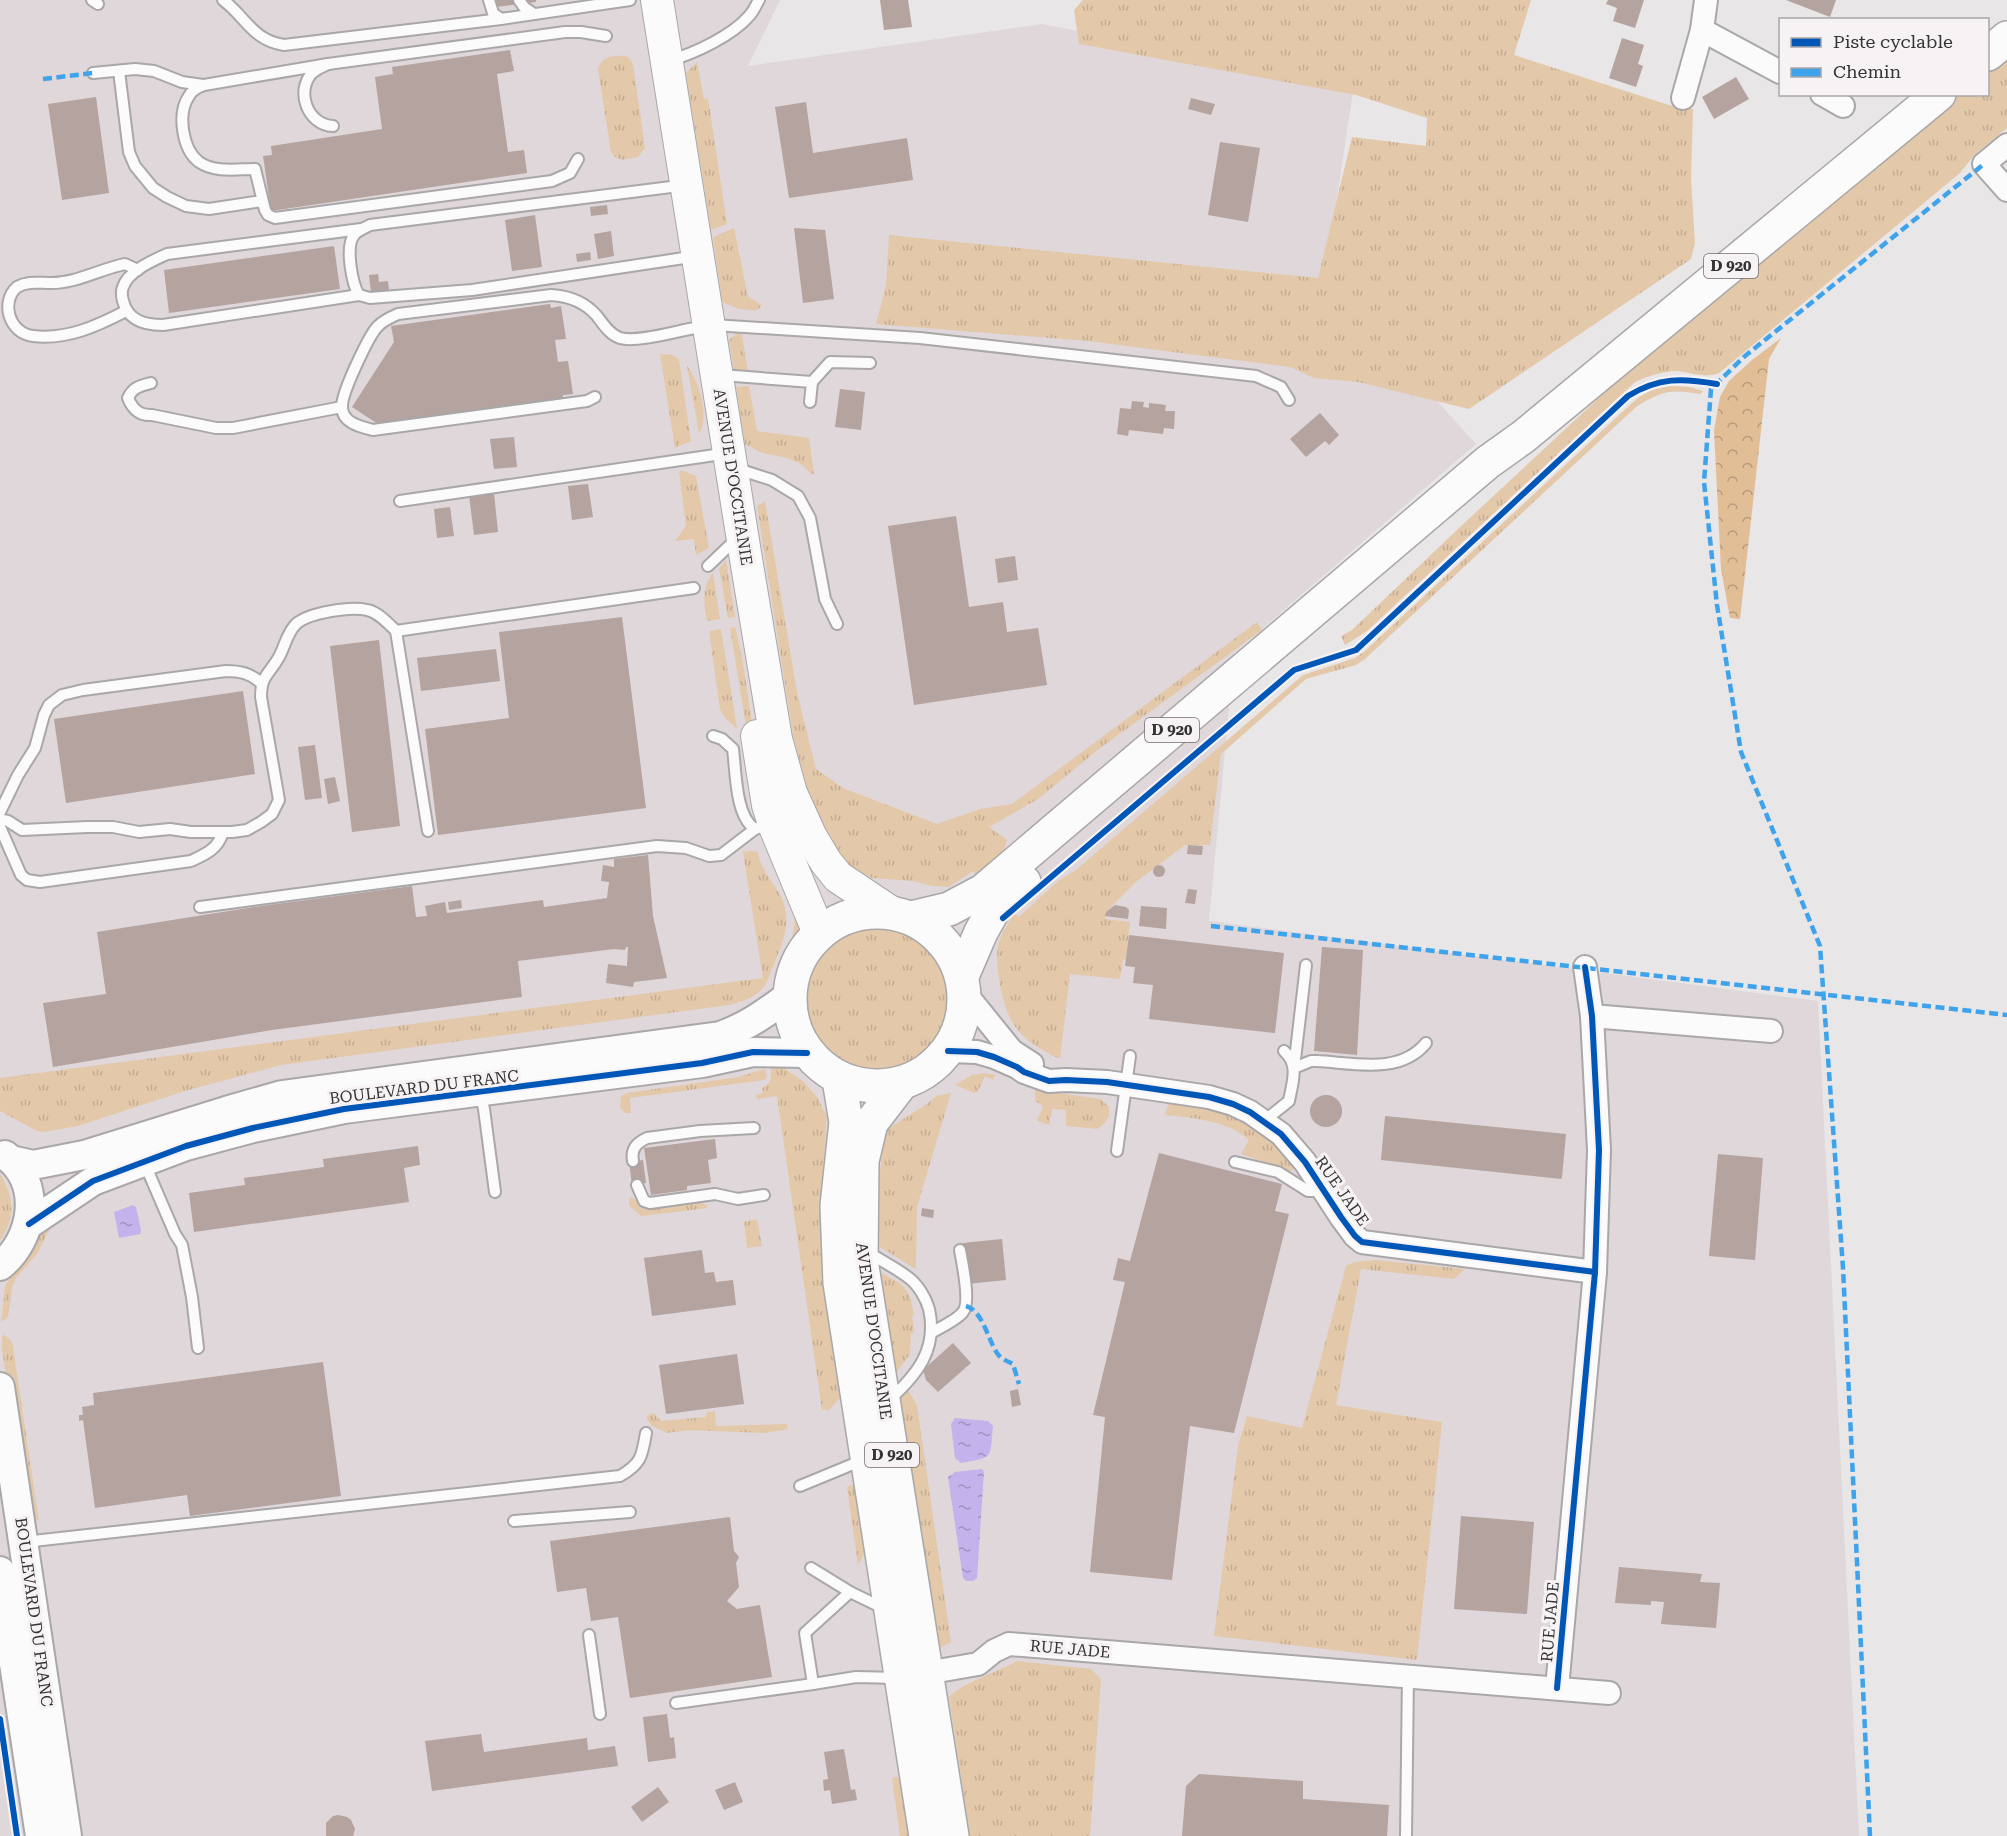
<svg xmlns="http://www.w3.org/2000/svg" width="2007" height="1836" viewBox="0 0 2007 1836" font-family="'Roboto Serif',serif">
	<style>
		.built { fill: #dfd7d9 }
		.grass { fill: url(#grass-tufts) }
		.forest { fill: url(#forest-crowns) }
		.water { fill: url(#water-ripples) }
		.building { fill: #b4a39f }
		.lines { fill: none; stroke-linecap: round; stroke-linejoin: round }
		.service-casing { stroke: #a9a7a8; stroke-width: 14 }
		.minor-casing { stroke: #a9a7a8; stroke-width: 26 }
		.tertiary-casing { stroke: #a9a7a8; stroke-width: 32 }
		.secondary-casing { stroke: #a9a7a8; stroke-width: 34 }
		.primary-casing { stroke: #a9a7a8; stroke-width: 36 }
		.service { stroke: #fcfbfb; stroke-width: 10 }
		.minor { stroke: #fcfbfb; stroke-width: 22 }
		.tertiary { stroke: #fcfbfb; stroke-width: 28 }
		.secondary { stroke: #fcfbfb; stroke-width: 32 }
		.primary { stroke: #fcfbfb; stroke-width: 33 }
		.quiet { stroke: #3ea3eb; stroke-width: 4.5; stroke-dasharray: 9 4.5; stroke-linecap: butt }
		.cycleway-casing { stroke: #f7f3f4; stroke-width: 10 }
		.cycleway { stroke: #0057b8; stroke-width: 6 }
		.labels { text-anchor: middle; dominant-baseline: central; stroke-width: 6; stroke-linejoin: round; paint-order: stroke }
		.shield { fill: #f7f3f4; stroke: #6f6d6e; stroke-width: 1.5 }
		.shield-label { font-size: 15px; font-weight: bold; fill: #353434 }
		.street-label { font-size: 16px; fill: #353434; stroke: #f7f3f4 }
	</style>
	<defs>
		<pattern id="grass-tufts" width="24" height="20" patternUnits="userSpaceOnUse" patternTransform="scale(1.5)"><rect width="24" height="20" fill="#e4c8aa"/><path d="M3 7l-1-3M5 7V3M7 7l1-3M15 17l-1-3M17 17v-4M19 17l1-3" fill="none" stroke="#c4ac93"/></pattern>
		<pattern id="forest-crowns" width="20" height="18" patternUnits="userSpaceOnUse" patternTransform="scale(1.5)"><rect width="20" height="18" fill="#e1be96"/><path d="M2 6a3 3 0 1 1 6 0M12 15a3 3 0 1 1 6 0" fill="none" stroke="#b79b7b"/></pattern>
		<pattern id="water-ripples" width="26" height="14" patternUnits="userSpaceOnUse" patternTransform="scale(1.5)"><rect width="26" height="14" fill="#c3b2eb"/><path d="M2 4q2-2 4 0t4 0M15 11q2-2 4 0t4 0" fill="none" stroke="#9f92bf"/></pattern>
	</defs>
	<rect width="100%" height="100%" fill="#e8e6e7"/>
	<path class="built" d="M0,0H780L748,66L1042,24L1354,85L1325,277L1476,444L1234,653L1209,921L1818,1001L1859,1836H0Z"/>
	<g class="grass">
		<path d="M1083,0H1531L1514,55L1672,106L1693,109L1691,179L1695,243L1691,259L1469,409L1358,382L1314,378L1290,367L1088,341L876,324L886,285L889,235L1318,278L1352,137L1426,146L1427,118L1356,95L1079,44L1074,10Z"/>
		<path d="M2007,55V128L1975,154L1960,173L1719,373C1706,379 1690,372 1677,371C1663,371 1648,376 1635,382L1367,631L1345,645L1341,636L1352,630L1459,528L1646,354L1959,95L1988,94V71Z"/>
		<path d="M625,56L629,58L633,64L645,148L638,157C627,159 617,163 611,152L598,69C601,56 615,55 625,56Z"/>
		<path d="M697,62L704,99L708,98L727,224L711,230L686,73Z"/>
		<path d="M734,228L748,297L762,305L758,310C744,311 733,308 722,301L713,237Z"/>
		<path d="M741,330L748,371H734L729,340Z"/>
		<path d="M660,354L672,355L679,359L691,441L675,448Z"/>
		<path d="M687,366C699,380 710,417 699,433Z"/>
		<path d="M749,386L757,431L809,438L814,474H811C798,458 786,458 767,454C760,453 752,447 745,444L736,387Z"/>
		<path d="M1675,386L1689,387L1703,391L1700,394C1670,389 1662,391 1636,407L1365,659L1356,665L1306,679L1221,754L1210,845H1185L1136,882L1106,912L1105,919L1130,922L1126,959L1123,960L1120,979L1070,974L1060,1059C1018,1039 1007,1025 999,979C997,967 996,953 999,942C1002,932 1009,922 1014,913L1019,917L1058,881L1076,870L1303,675L1355,658L1365,651L1632,403C1646,391 1657,387 1675,386Z"/>
		<path d="M679,471H684L696,476L709,548L696,555L694,539L675,541L686,526Z"/>
		<path d="M765,501L797,692L816,769L843,788L937,824L980,809L1012,804L1257,622L1262,630L1099,749L1038,799L989,827L1007,840L1003,853L980,879L973,871L949,887L932,886L914,881L872,878L846,864L832,843L807,788L793,735L757,506Z"/>
		<path d="M726,560L735,617L728,618L719,568Z"/>
		<path d="M713,573L720,619L707,621C704,603 701,588 713,573Z"/>
		<path d="M735,627L742,657L756,749L748,738L730,628Z"/>
		<path d="M721,629L737,729L725,718L720,709L709,631Z"/>
		<path d="M751,851L758,852C760,871 776,884 783,901C791,924 783,943 774,964C771,970 769,979 765,985C757,997 743,1001 729,1005L281,1065L185,1091L78,1126L43,1132L37,1131L0,1111V1078L763,978L743,852Z"/>
		<path d="M795,917L804,930L787,974L781,987L772,992C784,969 794,942 795,917Z"/>
		<circle cx="880" cy="999" r="73"/>
		<path d="M780,1066L803,1081L817,1097L827,1116L822,1185L821,1243L823,1282L840,1398L827,1412L826,1409L822,1410L777,1096L757,1099L756,1095L763,1093L762,1088C771,1084 771,1078 771,1069Z"/>
		<path d="M765,1069L767,1077L764,1080L630,1098L631,1113H625L620,1108L621,1096L627,1093L738,1077Z"/>
		<path d="M984,1073L995,1075L993,1080L985,1076L978,1091L974,1093L955,1085L972,1075Z"/>
		<path d="M1035,1090L1101,1099L1109,1107V1116L1104,1124L1097,1129L1066,1126V1110L1052,1109L1049,1125L1037,1121L1043,1106L1035,1101Z"/>
		<path d="M951,1093L917,1207L916,1269L878,1246V1190L884,1137L886,1130L927,1104L936,1096Z"/>
		<path d="M1169,1102C1226,1108 1258,1122 1296,1167L1291,1171L1241,1154L1249,1140C1226,1120 1194,1118 1165,1115Z"/>
		<path d="M0,1174C14,1196 16,1218 0,1240Z"/>
		<path d="M632,1197L640,1203L700,1200L708,1208L641,1216L629,1205V1199Z"/>
		<path d="M62,1213L48,1232L37,1254L16,1278L12,1288L8,1317L1,1322L5,1287L14,1270L41,1229Z"/>
		<path d="M757,1219L762,1246L747,1248L744,1222Z"/>
		<path d="M1375,1260L1465,1269L1454,1279L1361,1269L1336,1405L1442,1422L1417,1660L1214,1636L1238,1446L1247,1416L1302,1428L1346,1266L1355,1262Z"/>
		<path d="M881,1273C906,1286 909,1287 914,1315L912,1316L914,1332L911,1334L910,1354L896,1373Z"/>
		<path d="M4,1335L12,1341L39,1521L34,1517L26,1498L2,1349V1336Z"/>
		<path d="M908,1390L917,1405L951,1642L940,1648L899,1398Z"/>
		<path d="M715,1411L716,1426L787,1424L788,1429L765,1433L688,1430L667,1433L652,1426L646,1417L653,1413L661,1421L706,1417L707,1412Z"/>
		<path d="M854,1484L866,1551L858,1565L847,1487Z"/>
		<path d="M1017,1661L1091,1669L1101,1679L1090,1836H970L949,1697C963,1682 997,1673 1017,1661Z"/>
		<path d="M896,1777L901,1778L909,1836H900L892,1778Z"/>
	</g>
	<path class="forest" d="M1781,338L1769,359L1740,619L1730,618L1721,569L1714,430L1720,397L1729,381L1752,360Z"/>
	<g class="water">
		<path d="M133,1205L136,1207L141,1230L140,1234L119,1238L114,1212Z"/>
		<path d="M955,1418L988,1421L993,1426C990,1459 994,1457 961,1463L955,1458L951,1424Z"/>
		<path d="M982,1469L984,1472L977,1578L973,1581H966L963,1578L948,1477L955,1472Z"/>
	</g>
	<g class="building">
		<path d="M495,0H536V2L496,7Z"/>
		<path d="M880,0H908L912,27L884,30Z"/>
		<path d="M1608,0H1644L1635,28L1613,21L1617,8L1606,4Z"/>
		<path d="M1786,0H1836L1830,17Z"/>
		<path d="M1622,38L1644,45L1638,64L1643,66L1636,87L1609,78Z"/>
		<path d="M510,50L514,71L497,74L508,152L524,150L527,173L271,211L263,156L272,155L271,146L382,129L375,77L393,74L392,67Z"/>
		<path d="M1736,77L1749,99L1714,119L1702,97Z"/>
		<path d="M96,97L109,193L62,200L48,104Z"/>
		<path d="M1191,98L1215,104L1211,115L1188,109Z"/>
		<path d="M806,102L813,153L907,138L913,180L789,198L775,107Z"/>
		<path d="M1220,142L1260,148L1248,222L1208,215Z"/>
		<path d="M607,205L608,214L591,216L590,207Z"/>
		<path d="M535,215L542,267L512,271L505,220Z"/>
		<path d="M794,228L825,230L834,299L803,303Z"/>
		<path d="M611,231L614,256L598,259L594,234Z"/>
		<path d="M334,246L340,289L169,313L164,270Z"/>
		<path d="M590,252L591,260L577,262L576,254Z"/>
		<path d="M378,274L379,282L388,281L389,290L371,292L369,275Z"/>
		<path d="M550,304L551,308L561,306L566,339L555,340L558,362L568,361L573,394L563,395V398L378,424L352,407L394,342L391,326Z"/>
		<path d="M840,389L865,392L861,430L835,427Z"/>
		<path d="M1132,401L1144,402L1143,407L1149,408V403L1166,405L1165,411H1175L1174,429L1164,428L1163,434L1129,430L1128,436L1117,434L1120,408L1131,409Z"/>
		<path d="M1320,413L1339,435L1329,445L1325,441L1306,457L1290,439Z"/>
		<path d="M514,437L517,467L494,469L490,439Z"/>
		<path d="M588,484L593,517L572,520L568,486Z"/>
		<path d="M494,493L498,532L474,535L469,495Z"/>
		<path d="M450,507L454,536L437,538L434,509Z"/>
		<path d="M956,516L969,607L1003,602L1007,632L1038,628L1047,685L914,705L888,526Z"/>
		<path d="M1015,556L1018,580L998,583L995,559Z"/>
		<path d="M622,617L646,808L438,835L425,729L509,718L499,632Z"/>
		<path d="M379,640L400,826L352,832L330,646Z"/>
		<path d="M496,649L500,681L421,691L417,658Z"/>
		<path d="M243,691L255,774L66,803L54,719Z"/>
		<path d="M315,745L322,798L305,800L298,747Z"/>
		<path d="M335,777L340,801L328,804L324,779Z"/>
		<path d="M1188,845L1203,846L1202,855L1187,854Z"/>
		<path d="M648,855L653,916L667,978L634,982L633,987L606,983L608,964L627,966L628,947H626L625,950L614,949L518,961L522,997L272,1030L53,1067L43,1003L106,994L97,932L254,907L412,886L416,917L427,916L425,906L445,902L447,913L543,900L544,907L607,898L609,882L601,881L603,865L614,867V859Z"/>
		<circle cx="1159" cy="871" r="6"/>
		<path d="M1188,889L1197,890L1195,904L1185,903Z"/>
		<path d="M461,900L462,908L449,910L448,902Z"/>
		<path d="M1115,905L1126,907L1129,910L1128,919L1105,916L1106,912Z"/>
		<path d="M1141,906L1167,908L1166,929L1139,926Z"/>
		<path d="M1129,935L1284,953L1275,1033L1149,1019L1153,985L1133,983L1135,967L1125,966Z"/>
		<path d="M1322,947L1363,950L1357,1055L1314,1051Z"/>
		<circle cx="1326" cy="1111" r="16"/>
		<path d="M1385,1116L1566,1134L1562,1177L1561,1179L1381,1160Z"/>
		<path d="M715,1139L717,1158L708,1160L711,1183L687,1186V1190L651,1195L644,1148Z"/>
		<path d="M418,1146L420,1165L404,1168L409,1202L194,1232L189,1193L245,1185L244,1178L324,1167L323,1159Z"/>
		<path d="M1159,1153L1282,1184L1275,1211L1289,1214L1234,1433L1190,1426L1172,1580L1090,1572L1105,1417L1093,1415L1125,1282L1113,1280L1118,1258L1130,1261Z"/>
		<path d="M1718,1154L1763,1158L1755,1260L1709,1256Z"/>
		<path d="M643,1160L646,1183L632,1185L629,1162Z"/>
		<path d="M922,1208L934,1210L933,1218L921,1216Z"/>
		<path d="M1002,1239L1006,1280L967,1284L963,1243Z"/>
		<path d="M702,1250L705,1273L714,1272L716,1282L733,1280L736,1305L652,1316L644,1258Z"/>
		<path d="M953,1343L971,1363L938,1392L926,1380L923,1370Z"/>
		<path d="M737,1354L744,1404L666,1414L659,1365Z"/>
		<path d="M323,1362L341,1496L190,1516L187,1495L95,1508L83,1420L79,1421V1415H83L82,1407L94,1405L93,1393Z"/>
		<path d="M1018,1389L1021,1405L1012,1407L1010,1391Z"/>
		<path d="M1461,1516L1534,1522L1527,1614L1454,1609Z"/>
		<path d="M730,1517L734,1551L739,1557L736,1563L739,1587L727,1601L737,1609L760,1605L772,1677L630,1698L618,1617L591,1621L586,1588L557,1592L550,1541Z"/>
		<path d="M1619,1567L1702,1574L1700,1582L1720,1583L1716,1628L1661,1624L1664,1602L1651,1601V1605L1615,1603Z"/>
		<path d="M667,1714L670,1738L674,1737L676,1758L648,1762L643,1717Z"/>
		<path d="M481,1734L484,1752L587,1738L588,1750L615,1746L618,1766L432,1791L425,1741Z"/>
		<path d="M844,1749L851,1790L855,1789L857,1800L832,1804L830,1790L824,1791L823,1780L828,1779L824,1752Z"/>
		<path d="M1199,1774L1303,1781V1799L1389,1805L1387,1836H1182L1186,1786Z"/>
		<path d="M735,1782L743,1802L724,1810L715,1790Z"/>
		<path d="M658,1787L669,1802L642,1822L631,1807Z"/>
		<path d="M338,1815L347,1817L351,1820L355,1829L353,1836H326V1823L333,1816Z"/>
	</g>
	<g class="lines">
		<defs>
			<g id="service">
				<path d="M92,0L98,4"/>
				<path d="M223,0C246,17 252,40 284,45L501,19L630,0"/>
				<path d="M489,0L493,13L501,19"/>
				<path d="M519,0L524,7L534,14"/>
				<path d="M670,60C694,54 733,35 749,16C753,12 756,5 759,0"/>
				<path d="M328,64L204,85C198,87 192,90 189,96C177,113 182,149 199,162C215,173 237,169 255,169L265,210L268,215L275,218L552,181L570,173L578,159"/>
				<path d="M119,71L129,152L135,166L153,188L167,197L186,206L209,209L262,201"/>
				<path d="M93,73L135,69L154,71L182,82L203,85"/>
				<path d="M333,126C308,125 295,92 312,73C317,69 323,66 328,64L565,32H581L606,36"/>
				<path d="M671,187L370,225C365,228 358,230 354,235C345,247 352,284 359,295L370,298L472,290L684,258"/>
				<path d="M359,295L163,325C145,325 128,321 123,301C122,297 121,291 123,287C128,271 152,261 167,254L361,229"/>
				<path d="M126,311C97,326 67,340 33,336C9,333 0,302 17,287C28,281 38,283 49,283C75,284 100,269 125,264L138,270"/>
				<path d="M713,325L920,338L1256,376L1281,387L1289,400"/>
				<path d="M721,375L812,382L810,402"/>
				<path d="M812,382L830,362L870,363"/>
				<path d="M151,383C140,386 133,387 128,398C133,410 140,416 152,415L216,428H233L342,407"/>
				<path d="M595,397L587,401L373,430C361,427 342,423 342,407C341,394 369,335 378,326C384,320 391,317 398,314L551,295C568,296 585,302 597,316C603,324 610,335 620,338C636,343 677,331 695,328"/>
				<path d="M735,468L772,480L798,496L810,518L825,599L837,624"/>
				<path d="M400,501L715,455"/>
				<path d="M708,566L730,545"/>
				<path d="M396,631L694,588"/>
				<path d="M713,736L722,739L733,749C736,771 735,816 755,829"/>
				<path d="M0,812L18,775L35,748L44,715L49,705L62,695L83,690L226,671C240,671 250,673 261,683"/>
				<path d="M0,819L8,821L22,830L87,827H113L139,832L170,829L191,832H232L247,830L261,822L272,814L279,800L261,697C261,675 269,675 279,657C285,646 287,633 296,624C308,613 350,606 367,610C378,612 388,623 396,631L428,831"/>
				<path d="M0,827L21,875L27,880L40,882L191,861C206,854 218,849 223,832"/>
				<path d="M200,907L657,846L686,848L709,856L721,855L755,829L770,824"/>
				<path d="M1294,1068L1311,1061H1317C1354,1063 1400,1075 1426,1043"/>
				<path d="M1294,1068L1306,965"/>
				<path d="M480,1093L484,1109L495,1192"/>
				<path d="M1264,1121L1289,1101C1292,1084 1300,1064 1284,1051"/>
				<path d="M1117,1151L1130,1056"/>
				<path d="M633,1161C631,1149 636,1143 647,1138L700,1131L754,1128"/>
				<path d="M144,1162L175,1234L182,1245L192,1297L198,1348"/>
				<path d="M1235,1162L1278,1172L1308,1191H1317L1322,1187"/>
				<path d="M637,1185L644,1201L650,1203L715,1194L738,1199L764,1195"/>
				<path d="M866,1251C880,1260 896,1268 909,1278C918,1285 926,1298 929,1309C938,1349 917,1375 889,1400"/>
				<path d="M931,1333C941,1327 957,1320 963,1312C971,1302 962,1262 960,1250"/>
				<path d="M800,1486L863,1460"/>
				<path d="M514,1521L630,1512"/>
				<path d="M24,1542L620,1476C641,1464 642,1457 646,1433"/>
				<path d="M811,1568L850,1592"/>
				<path d="M885,1609L850,1592L805,1633L813,1684L856,1677L898,1678"/>
				<path d="M589,1635L600,1714"/>
				<path d="M676,1703L813,1684"/>
				<path d="M1406,1836L1408,1676"/>
			</g>
			<g id="minor">
				<path d="M1702,30L1780,72"/>
				<path d="M1822,94L1843,106"/>
				<path d="M1683,98L1702,30L1706,0"/>
				<path d="M2007,145L1984,164L2007,190"/>
				<path d="M965,993L1012,1051L1032,1064"/>
				<path d="M1592,1016L1771,1031"/>
				<path d="M948,1051L977,1052L994,1057L1017,1067L1024,1072L1049,1081L1066,1080L1107,1082L1209,1097L1233,1104L1250,1112L1281,1134L1305,1162L1341,1217L1355,1236L1362,1242L1595,1272"/>
				<path d="M926,1673L978,1664L994,1651L1009,1644L1609,1693"/>
				<path d="M1557,1688L1595,1272L1599,1150L1592,1016L1585,967"/>
			</g>
			<g id="tertiary">
				<path d="M11,1160L33,1165L84,1155L226,1111L282,1095L720,1036C747,1027 767,1012 790,995"/>
				<path d="M29,1224L93,1181L186,1146L253,1128L344,1109L702,1063L753,1052L807,1053"/>
				<path d="M0,1266C34,1239 43,1183 5,1155"/>
				<path d="M0,1387L67,1836"/>
				<path d="M0,1571L40,1836"/>
			</g>
			<g id="secondary">
				<path d="M657,0L745,553L776,739L791,793L811,837L826,862L838,877L892,913"/>
				<path d="M757,736L768,805L775,827L819,933"/>
			</g>
			<g id="primary">
				<path d="M1988,54L2007,38"/>
				<circle cx="877" cy="999" r="87"/>
				<path d="M911,918L949,909L983,891L1488,462L1523,437L1939,94"/>
				<path d="M962,976L981,932L995,907L1024,882"/>
				<path d="M839,1079L846,1122L837,1206L840,1283L926,1836"/>
				<path d="M901,1084L871,1123L862,1161L861,1260L952,1836"/>
			</g>
		</defs>
		<use href="#service" class="service-casing"/>
		<use href="#minor" class="minor-casing"/>
		<use href="#tertiary" class="tertiary-casing"/>
		<use href="#secondary" class="secondary-casing"/>
		<use href="#primary" class="primary-casing"/>
		<use href="#service" class="service"/>
		<use href="#minor" class="minor"/>
		<use href="#tertiary" class="tertiary"/>
		<use href="#secondary" class="secondary"/>
		<use href="#primary" class="primary"/>
		<g class="quiet">
			<path d="M43,79L93,73"/>
			<path d="M1211,926L2007,1015"/>
			<path d="M966,1306C983,1311 988,1340 997,1353C1001,1359 1007,1361 1013,1364L1019,1384"/>
			<path d="M1870,1836L1843,1268L1820,946L1741,752L1717,605L1704,482L1711,389L1745,356L1984,164"/>
		</g>
		<defs>
			<g id="cycleway">
				<path d="M1003,918L1294,670L1356,650L1628,396C1659,377 1682,378 1717,384"/>
				<path d="M948,1051L977,1052L994,1057L1017,1067L1024,1072L1049,1081L1066,1080L1107,1082L1209,1097L1233,1104L1250,1112L1281,1134L1305,1162L1341,1217L1355,1236L1362,1242L1595,1272"/>
				<path d="M29,1224L93,1181L186,1146L253,1128L344,1109L702,1063L753,1052L807,1053"/>
				<path d="M1557,1688L1595,1272L1599,1150L1592,1016L1585,967"/>
				<path d="M0,1719L17,1836"/>
			</g>
		</defs>
		<use href="#cycleway" class="cycleway-casing"/>
		<use href="#cycleway" class="cycleway"/>
	</g>
	<g class="labels">
		<g class="shield">
			<rect x="1704" y="254" width="54" height="24" rx="4.5"/>
			<rect x="1145" y="718" width="54" height="24" rx="4.5"/>
			<rect x="865" y="1443" width="54" height="24" rx="4.5"/>
		</g>
		<g class="shield-label">
			<text x="1731" y="266">D 920</text>
			<text x="1172" y="730">D 920</text>
			<text x="892" y="1455">D 920</text>
		</g>
		<g class="street-label">
			<text transform="translate(733 477) rotate(81)">AVENUE D'OCCITANIE</text>
			<text transform="translate(424 1087) rotate(-7)">BOULEVARD DU FRANC</text>
			<text transform="translate(1342 1191) rotate(55)">RUE JADE</text>
			<text transform="translate(874 1331) rotate(82)">AVENUE D'OCCITANIE</text>
			<text transform="translate(34 1612) rotate(82)">BOULEVARD DU FRANC</text>
			<text transform="translate(1550 1622) rotate(-85)">RUE JADE</text>
			<text transform="translate(1070 1649) rotate(5)">RUE JADE</text>
		</g>
	</g>
	<rect x="1779" y="18" width="210" height="78" fill="#f7f3f4" stroke="#a9a7a7" stroke-width="1.5"/>
	<rect x="1791" y="38" width="30" height="9" fill="#0057b8" stroke="#a9a7a7" stroke-width="1.5"/>
	<text x="1833" y="48" font-size="18" fill="#353434">Piste cyclable</text>
	<rect x="1791" y="68" width="30" height="9" fill="#3ea3eb" stroke="#a9a7a7" stroke-width="1.5"/>
	<text x="1833" y="78" font-size="18" fill="#353434">Chemin</text>
</svg>
